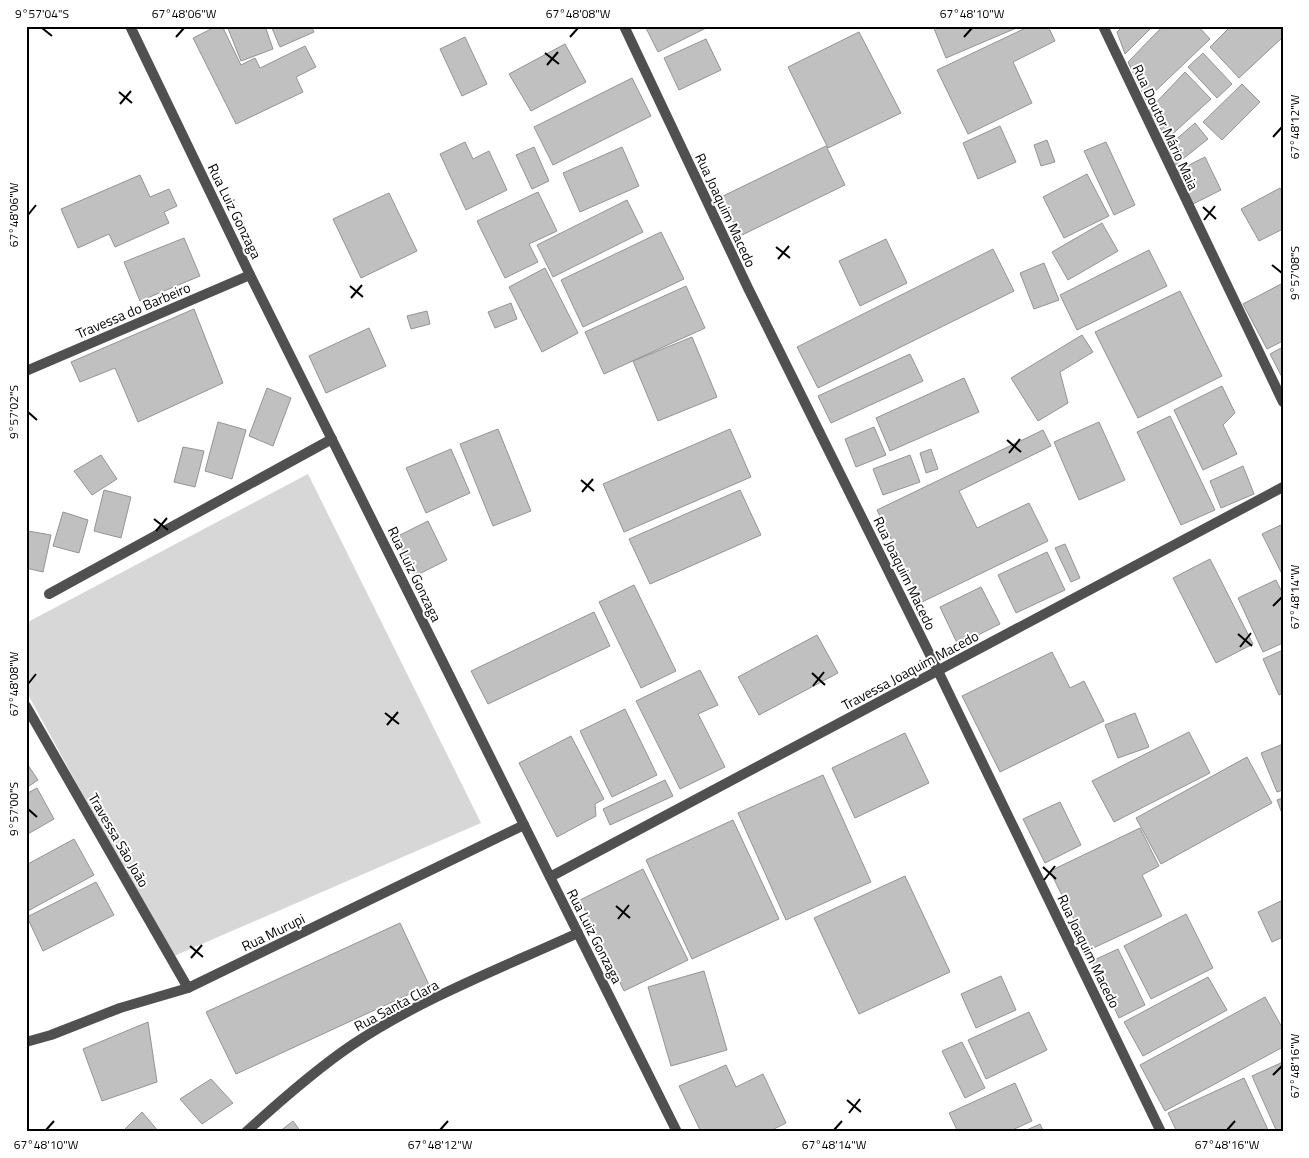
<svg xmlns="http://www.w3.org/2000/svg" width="1309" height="1158" viewBox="0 0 1309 1158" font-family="'Titillium Web',sans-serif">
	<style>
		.green { fill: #d7d7d7 }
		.building { fill: #c0c0c0; stroke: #949494 }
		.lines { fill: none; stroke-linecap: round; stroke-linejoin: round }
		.minor { stroke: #505050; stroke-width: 10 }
		.tertiary { stroke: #505050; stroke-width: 10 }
		.ticks { fill: none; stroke: #000; stroke-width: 2 }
		.labels { text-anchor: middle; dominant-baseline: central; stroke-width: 4; stroke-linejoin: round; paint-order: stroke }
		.street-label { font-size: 14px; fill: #000; stroke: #fff }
		.neatline { fill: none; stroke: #000; stroke-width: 2 }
		.ticks-label { font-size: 12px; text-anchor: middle; fill: #000 }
	</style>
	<rect width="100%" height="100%" fill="#fff"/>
	<path class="green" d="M308,474L481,823L172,957L26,691V623Z"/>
	<g class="building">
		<path d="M217,26H222L241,65L255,58L260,68L305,46L316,67L296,77L303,92L236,124L193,38Z"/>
		<path d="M227,26H265L273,49L241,61Z"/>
		<path d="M271,26H311L314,32L280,47Z"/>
		<path d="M645,26H710L658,52Z"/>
		<path d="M933,26H1021L946,58Z"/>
		<path d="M1030,26H1048L1055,41L1013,62L1032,103L968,134L937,70Z"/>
		<path d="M1123,26H1153L1125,54L1117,32Z"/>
		<path d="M1163,26H1198L1210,39L1146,100L1128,62Z"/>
		<path d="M1231,26H1283V37L1239,78L1210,47Z"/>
		<path d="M859,32L901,113L828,148L788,67Z"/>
		<path d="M465,37L487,84L462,96L440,49Z"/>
		<path d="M706,39L721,70L679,90L664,58Z"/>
		<path d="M565,44L586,82L531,111L509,74Z"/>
		<path d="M1203,53L1232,84L1217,98L1188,67Z"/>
		<path d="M1185,72L1211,99L1167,139L1149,110Z"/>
		<path d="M632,78L651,116L553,165L534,127Z"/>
		<path d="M1242,84L1260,102L1222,140L1203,122Z"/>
		<path d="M1195,123L1208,139L1174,166L1165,149Z"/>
		<path d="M1000,126L1016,162L978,179L963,143Z"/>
		<path d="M1047,140L1055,162L1041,166L1034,145Z"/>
		<path d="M465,142L473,159L489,151L507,190L466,210L440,154Z"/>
		<path d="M1106,142L1135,205L1114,215L1084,151Z"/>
		<path d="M826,146L845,185L740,236L721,197Z"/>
		<path d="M534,147L549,181L532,189L516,155Z"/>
		<path d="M622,147L639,186L580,212L563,173Z"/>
		<path d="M1205,157L1221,190L1191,205L1175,172Z"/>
		<path d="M1087,174L1109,216L1064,238L1043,197Z"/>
		<path d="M140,175L150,197L169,189L177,206L164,212L169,223L115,247L109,234L78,248L61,209Z"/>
		<path d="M1280,188L1283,192V229L1259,241L1241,209Z"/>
		<path d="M538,192L557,231L529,244L538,262L505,278L477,221Z"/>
		<path d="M389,193L417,251L361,278L333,219Z"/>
		<path d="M627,200L643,232L553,277L537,245Z"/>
		<path d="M1102,223L1118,251L1068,280L1052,252Z"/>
		<path d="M661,232L684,279L583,327L561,280Z"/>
		<path d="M184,238L200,276L140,301L124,262Z"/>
		<path d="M886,239L907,283L860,306L839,261Z"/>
		<path d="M993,249L1014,291L818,388L797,347Z"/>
		<path d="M1149,250L1167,286L1077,330L1060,295Z"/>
		<path d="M1044,263L1059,300L1034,309L1020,273Z"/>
		<path d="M545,268L578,333L542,352L509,287Z"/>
		<path d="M1283,283V341L1267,349L1243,304Z"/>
		<path d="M686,286L705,328L604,374L585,332Z"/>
		<path d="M1180,291L1222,376L1138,418L1095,332Z"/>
		<path d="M511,303L517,319L495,328L488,312Z"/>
		<path d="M194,309L223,383L138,422L115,368L80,382L71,362Z"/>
		<path d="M427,311L430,324L411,329L407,316Z"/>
		<path d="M369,328L386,366L326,393L309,356Z"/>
		<path d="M1082,335L1093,352L1060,372L1068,403L1038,421L1011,378Z"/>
		<path d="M692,337L717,397L658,421L633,361Z"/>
		<path d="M1283,347V379L1270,354Z"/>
		<path d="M910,354L923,381L831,423L818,396Z"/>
		<path d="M964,378L979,412L890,451L876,418Z"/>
		<path d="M1222,386L1235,413L1223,425L1237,454L1203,470L1174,410Z"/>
		<path d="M267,388L291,398L273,446L249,436Z"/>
		<path d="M1170,416L1215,510L1181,525L1137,432Z"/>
		<path d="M218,422L246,430L232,479L205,471Z"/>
		<path d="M1099,422L1125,480L1079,500L1054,442Z"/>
		<path d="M874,427L886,455L856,467L845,439Z"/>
		<path d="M498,429L531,511L493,526L460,444Z"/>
		<path d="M730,429L751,477L624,532L603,484Z"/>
		<path d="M1043,430L1051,446L959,491L977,528L1029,503L1048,541L922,602L877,510Z"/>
		<path d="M183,447L204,451L195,487L174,482Z"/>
		<path d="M451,449L470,493L426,513L406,468Z"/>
		<path d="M931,449L938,469L926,473L920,453Z"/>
		<path d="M101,455L117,479L92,495L74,471Z"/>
		<path d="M910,455L920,482L883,495L873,469Z"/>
		<path d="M1243,466L1254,494L1221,508L1210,481Z"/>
		<path d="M104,490L131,497L121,538L94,531Z"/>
		<path d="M740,490L761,535L650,584L629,539Z"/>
		<path d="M63,512L88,520L79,553L53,546Z"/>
		<path d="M428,521L447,560L415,576L396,537Z"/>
		<path d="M1283,524V576L1262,534Z"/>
		<path d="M28,531L51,535L43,572L26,568Z"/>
		<path d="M1065,544L1080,578L1071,582L1055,548Z"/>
		<path d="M1047,552L1065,590L1016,613L998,575Z"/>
		<path d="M1210,559L1253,644L1216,663L1173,578Z"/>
		<path d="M1276,580L1283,594V643L1263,652L1238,598Z"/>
		<path d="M634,585L676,671L641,688L599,602Z"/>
		<path d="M981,587L1000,624L958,645L940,607Z"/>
		<path d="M594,612L610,646L488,704L471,671Z"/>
		<path d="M817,635L838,673L759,715L738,677Z"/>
		<path d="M1283,650V693L1279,695L1263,659Z"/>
		<path d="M1052,652L1070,688L1084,681L1104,721L1000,772L962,696Z"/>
		<path d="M700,670L718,705L698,714L725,767L680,789L636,701Z"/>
		<path d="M625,709L657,775L612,797L580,731Z"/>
		<path d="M1135,713L1149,747L1118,758L1105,725Z"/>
		<path d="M1189,732L1210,773L1114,822L1092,781Z"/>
		<path d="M905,733L929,783L855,818L832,768Z"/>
		<path d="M571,736L604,799L595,804L596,816L557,837L519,763Z"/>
		<path d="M1283,744V790L1277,792L1261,753Z"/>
		<path d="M1247,757L1272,803L1161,864L1136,818Z"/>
		<path d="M26,762L38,780L26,788Z"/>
		<path d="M823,775L871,882L786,920L738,813Z"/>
		<path d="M665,780L673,796L610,825L603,809Z"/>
		<path d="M37,788L54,819L26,835V794Z"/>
		<path d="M1283,798V816L1277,800Z"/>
		<path d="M1060,802L1081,845L1045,863L1023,819Z"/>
		<path d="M733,820L779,919L692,959L646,860Z"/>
		<path d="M1140,828L1159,866L1142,875L1162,916L1089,950L1050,871Z"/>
		<path d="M74,839L94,875L26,912V865Z"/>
		<path d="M643,869L688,960L624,991L580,900Z"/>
		<path d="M905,876L950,972L859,1014L814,918Z"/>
		<path d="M96,882L114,915L43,951L27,917Z"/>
		<path d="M1283,900V937L1272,942L1258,912Z"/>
		<path d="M1186,914L1213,968L1151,999L1124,946Z"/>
		<path d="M400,923L429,985L236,1074L206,1012Z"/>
		<path d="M1118,949L1145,1005L1119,1018L1092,961Z"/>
		<path d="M704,971L727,1050L671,1066L648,987Z"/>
		<path d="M1001,976L1016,1010L976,1028L961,994Z"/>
		<path d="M1208,977L1227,1010L1143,1056L1124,1022Z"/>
		<path d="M1265,997L1283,1029V1047L1165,1111L1140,1065Z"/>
		<path d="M1029,1012L1047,1050L986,1079L968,1040Z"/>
		<path d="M148,1022L157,1082L102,1101L83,1049Z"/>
		<path d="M962,1042L985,1088L965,1098L942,1051Z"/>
		<path d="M1283,1062V1132H1277L1252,1076Z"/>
		<path d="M726,1065L736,1087L763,1074L786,1123L768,1132H701L679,1086Z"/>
		<path d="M1244,1078L1269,1132H1177L1168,1113Z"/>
		<path d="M211,1079L233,1103L202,1124L180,1099Z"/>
		<path d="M1015,1083L1032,1121L1008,1132H958L949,1113Z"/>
		<path d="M142,1112L159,1132H122Z"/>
		<path d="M293,1121L301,1132H279Z"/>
		<path d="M1040,1124L1044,1132H1022Z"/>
	</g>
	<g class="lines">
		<g class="minor">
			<path d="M130,26L250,275L677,1132"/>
			<path d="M1103,26L1283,402"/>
			<path d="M26,371L250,275"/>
			<path d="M49,594L332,439"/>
			<path d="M26,706L188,988"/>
			<path d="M550,877L1283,487"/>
			<path d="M26,1042L51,1035L120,1008L188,988L524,825"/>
			<path d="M246,1132C280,1101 315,1070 352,1045C420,999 504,967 578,933"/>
		</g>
		<path class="tertiary" d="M624,26L748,288L938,671L1161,1132"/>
	</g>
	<path class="ticks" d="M42,28L52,36M176,37L184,28M570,37L578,28M964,37L972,28M545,53L559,64M547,65L558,52M119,92L132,103M120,104L131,91M1273,137L1282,127M1203,207L1216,219M28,215L36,205M1204,220L1215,206M776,247L790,258M778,259L789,246M1272,265L1282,273M350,286L363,297M351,298L362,285M28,412L37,420M1007,440L1021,452M1009,453L1020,439M581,480L594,491M582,492L593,479M154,519L168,530M156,531L167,518M1273,606L1282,597M1238,634L1252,646M1240,647L1251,633M812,673L825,685M28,684L36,674M813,686L824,672M385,713L399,724M387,725L398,712M28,809L37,817M1043,867L1056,879M1044,880L1055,866M616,906L630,918M618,919L629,905M190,946L203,957M191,958L202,945M1273,1075L1282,1066M847,1100L861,1112M849,1113L860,1099M46,1130L54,1121M440,1130L448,1121M834,1130L842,1121M1227,1130L1235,1121"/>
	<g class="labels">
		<g class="street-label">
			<text transform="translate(1166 127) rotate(65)">Rua Doutor Mário Maia</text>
			<text transform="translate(726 210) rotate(65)">Rua Joaquim Macedo</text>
			<text transform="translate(235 211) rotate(64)">Rua Luiz Gonzaga</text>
			<text transform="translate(133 310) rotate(-23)">Travessa do Barbeiro</text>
			<text transform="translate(905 573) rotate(64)">Rua Joaquim Macedo</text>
			<text transform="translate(415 574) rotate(64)">Rua Luiz Gonzaga</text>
			<text transform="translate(910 670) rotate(-28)">Travessa Joaquim Macedo</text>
			<text transform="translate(119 840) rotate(60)">Travessa São João</text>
			<text transform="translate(273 932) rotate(-26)">Rua Murupi</text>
			<text transform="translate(595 936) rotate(63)">Rua Luiz Gonzaga</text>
			<text transform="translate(1089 951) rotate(64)">Rua Joaquim Macedo</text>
			<text transform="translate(396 1005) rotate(-28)">Rua Santa Clara</text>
		</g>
	</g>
	<rect width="1309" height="1158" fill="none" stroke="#ffffff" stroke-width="55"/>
	<rect x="28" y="28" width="1254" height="1102" class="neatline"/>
	<g class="ticks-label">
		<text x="42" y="18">9°57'04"S</text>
		<text x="184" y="18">67°48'06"W</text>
		<text x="578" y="18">67°48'08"W</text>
		<text x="972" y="18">67°48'10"W</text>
		<text transform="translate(1295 127) rotate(-90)" y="4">67°48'12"W</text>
		<text transform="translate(14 215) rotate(-90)" y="4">67°48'06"W</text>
		<text transform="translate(1295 273) rotate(-90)" y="4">9°57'08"S</text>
		<text transform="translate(14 412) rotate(-90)" y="4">9°57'02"S</text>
		<text transform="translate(1295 597) rotate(-90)" y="4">67°48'14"W</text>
		<text transform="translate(14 684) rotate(-90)" y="4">67°48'08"W</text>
		<text transform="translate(14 809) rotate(-90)" y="4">9°57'00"S</text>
		<text transform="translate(1295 1066) rotate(-90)" y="4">67°48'16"W</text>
		<text x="46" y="1149">67°48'10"W</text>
		<text x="440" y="1149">67°48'12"W</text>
		<text x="834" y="1149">67°48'14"W</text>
		<text x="1227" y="1149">67°48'16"W</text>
	</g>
</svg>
